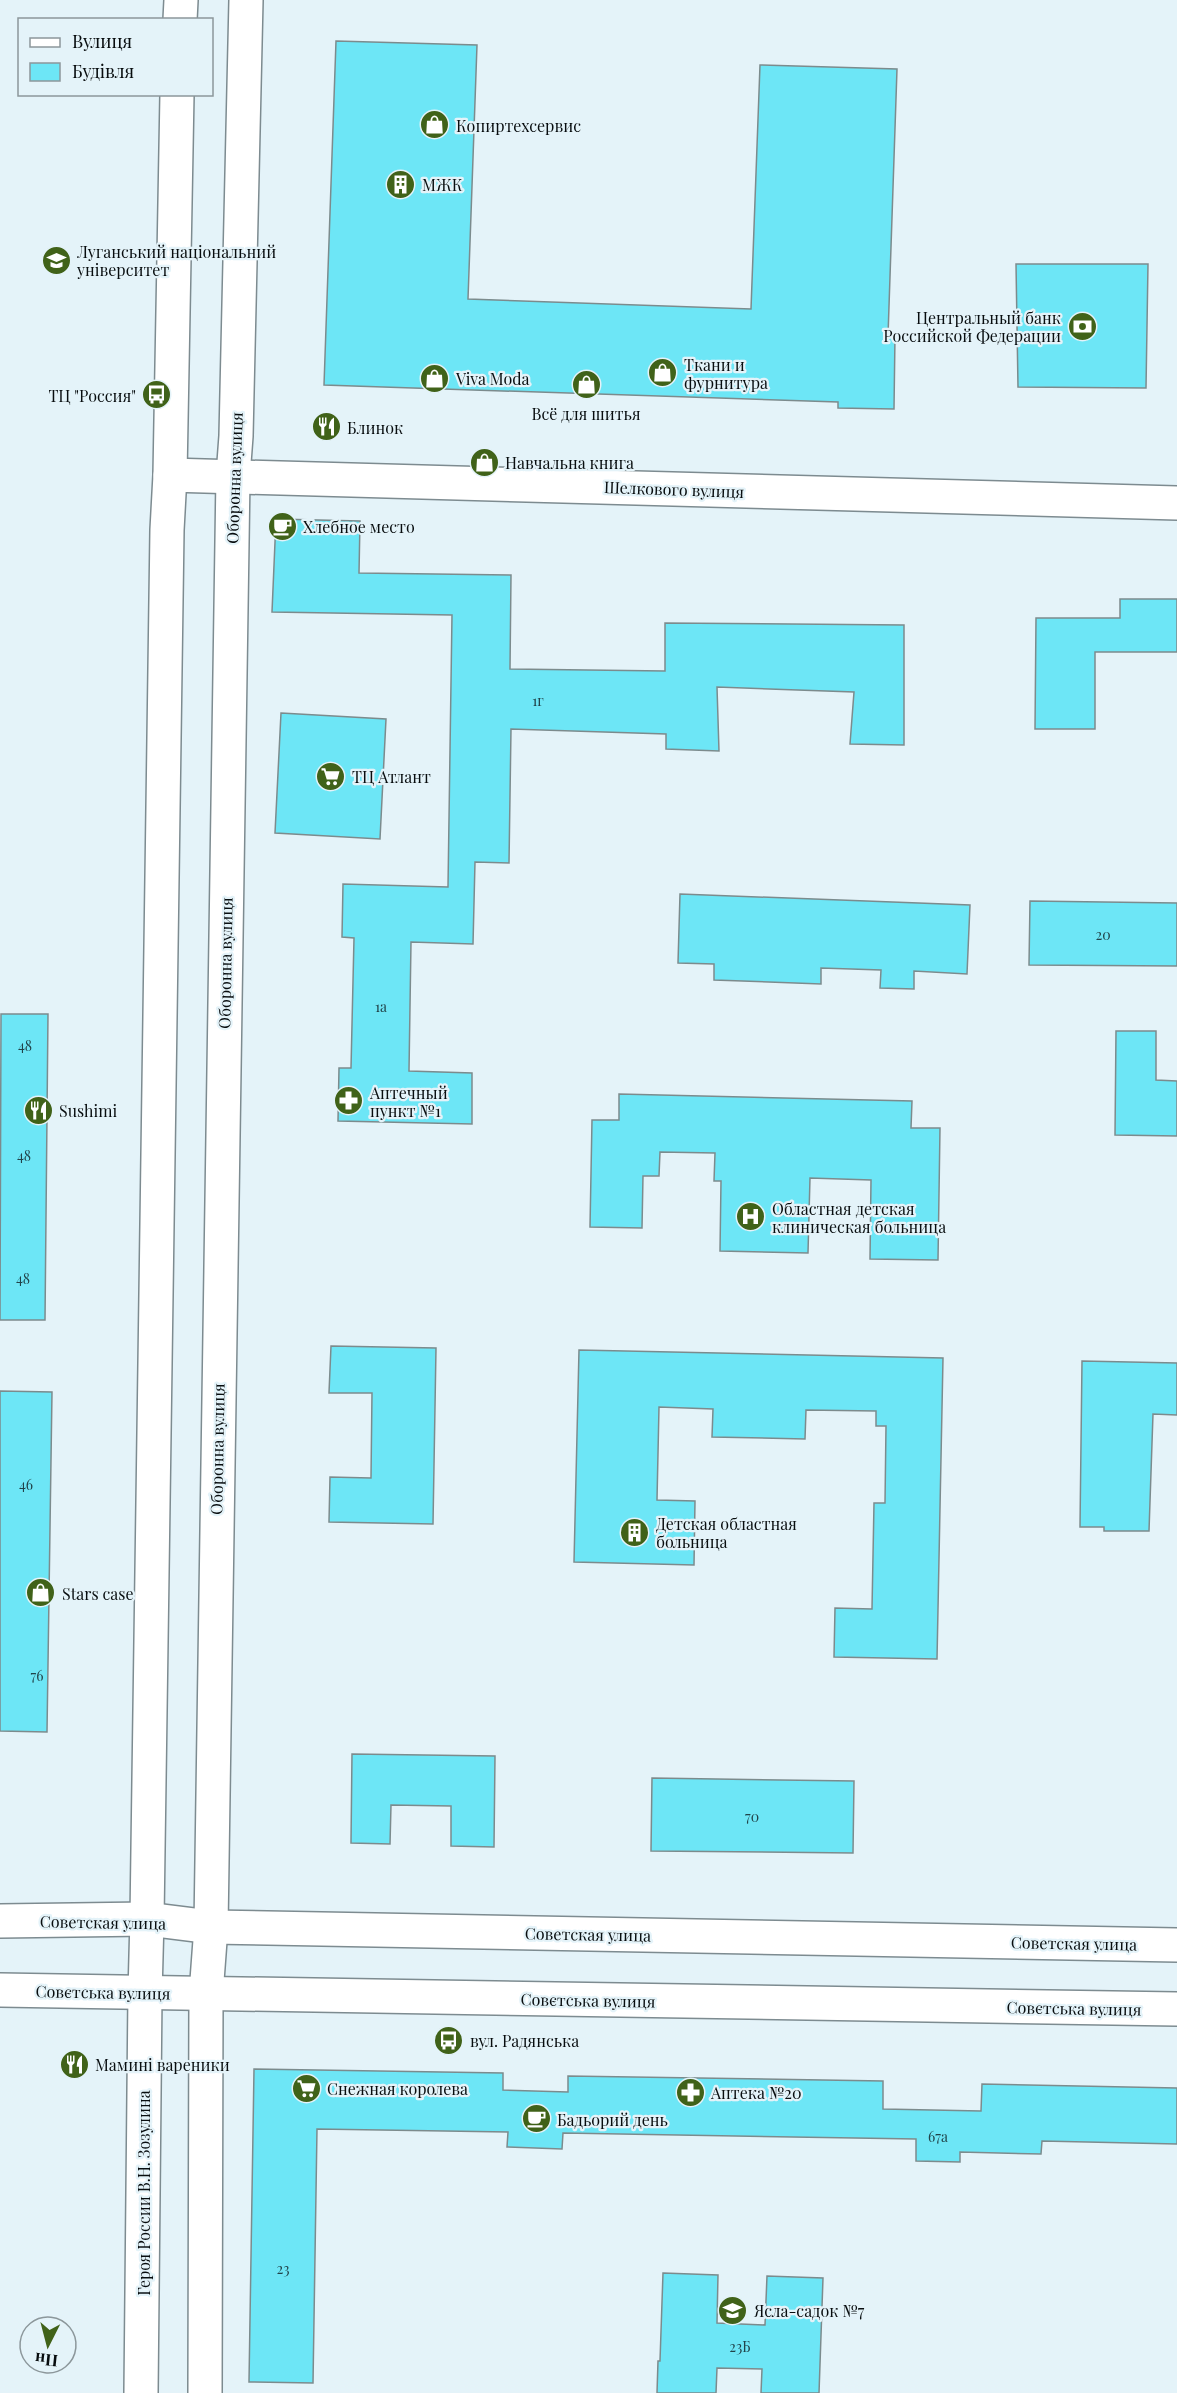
<svg xmlns="http://www.w3.org/2000/svg" width="1177" height="2393" viewBox="0 0 1177 2393" font-family="'Playfair Display',serif">
	<style>
		.building { fill: #6de6f6; stroke: #7c8b8d; stroke-width: 1.5 }
		.lines { fill: none; stroke-linecap: round; stroke-linejoin: round }
		.secondary-casing { stroke: #7d8b90; stroke-width: 36 }
		.primary-casing { stroke: #7d8b90; stroke-width: 36 }
		.secondary { stroke: #fff; stroke-width: 33 }
		.primary { stroke: #fff; stroke-width: 33 }
		.labels { text-anchor: middle; dominant-baseline: central; stroke-width: 4.5; stroke-linejoin: round; paint-order: stroke }
		.number-label { font-size: 14px; fill: #214349 }
		.poi-label { font-size: 16px; fill: #080d0f; stroke: #e4f3f9; text-anchor: start }
		.street-label { font-size: 16px; fill: #080d0f; stroke: #e4f3f9 }
	</style>
	<rect width="100%" height="100%" fill="#e4f3f9"/>
	<g class="building">
		<path d="M336,41L477,45L468,299L751,309L760,65L897,69L888,336H895L894,409L838,408V402L324,385Z"/>
		<path d="M1016,264H1148L1146,388L1018,387Z"/>
		<path d="M276,519L360,521L359,573L511,575L510,669L665,671V623L904,625V745L850,744L854,692L717,687L719,751L666,749V734L511,729L509,863L475,862L473,944L411,942L409,1071L472,1073V1124L338,1121L339,1068H351L354,938L342,937L343,884L448,887L452,615L272,612Z"/>
		<path d="M1120,599H1177V652H1095V729H1035L1036,618H1120Z"/>
		<path d="M281,713L386,719L380,839L275,833Z"/>
		<path d="M680,894L970,905L967,974L914,971V989L880,988L881,970L821,968V984L714,980V964L678,963Z"/>
		<path d="M1030,901L1177,903V966L1029,965Z"/>
		<path d="M1,1014H48L45,1320H0Z"/>
		<path d="M1116,1031H1156V1080L1177,1081V1136L1115,1135Z"/>
		<path d="M619,1094L912,1101L911,1128H940L938,1260L870,1259L871,1180L810,1178L808,1253L720,1251L721,1181H714L715,1153L660,1152L659,1176H643L642,1228L590,1227L592,1120H619Z"/>
		<path d="M331,1346L436,1348L433,1524L329,1522L330,1477L371,1478L372,1393H329Z"/>
		<path d="M579,1350L943,1358L937,1659L834,1657L835,1608L872,1609L874,1503H885L886,1426H876V1411L806,1410L805,1439L712,1437L713,1409L659,1407L657,1500L695,1501L694,1565L574,1562Z"/>
		<path d="M1082,1361L1177,1363V1415L1153,1414L1149,1531H1104V1527H1080Z"/>
		<path d="M0,1391L52,1392L47,1732L0,1731Z"/>
		<path d="M352,1754L495,1756L494,1847L451,1846V1806L391,1805L390,1844L351,1843Z"/>
		<path d="M652,1778L854,1781L853,1853L651,1851Z"/>
		<path d="M254,2069L503,2073V2090L568,2092V2076L883,2081V2109L981,2111L982,2084L1177,2088V2144L1042,2141L1041,2154L960,2152V2162L916,2161V2139L563,2133L562,2149L507,2147L508,2132L317,2129L313,2383L249,2382Z"/>
		<path d="M663,2273L718,2275L717,2323L765,2325L767,2276L823,2278L819,2393H761L762,2369L717,2368L716,2393H657L658,2361H660Z"/>
	</g>
	<g class="lines">
		<defs>
			<g id="secondary">
				<path d="M170,475L1177,503"/>
				<path d="M141,2393L145,1993"/>
				<path d="M205,2393L206,1994"/>
			</g>
			<g id="primary">
				<path d="M180,20L181,0"/>
				<path d="M0,1921L147,1919L211,1927L1177,1945"/>
				<path d="M0,1990L1177,2009"/>
				<path d="M145,1993L147,1919L167,530L170,475L177,94"/>
				<path d="M206,1994L211,1927L233,476L236,436L246,0"/>
			</g>
		</defs>
		<use href="#secondary" class="secondary-casing"/>
		<use href="#primary" class="primary-casing"/>
		<use href="#secondary" class="secondary"/>
		<use href="#primary" class="primary"/>
	</g>
	<defs>
		<symbol id="shop-disc" viewBox="-11 -11 22 22"><circle r="9.5" fill="#406219" stroke="#e4f3f9"/><path d="M-5-2.5h2.3a2.7 3.5 0 0 1 5.4 0H5L5.5 6h-11ZM-1.5-2.5h3a1.5 2.3 0 0 0-3 0Z" fill="#fff"/></symbol>
		<symbol id="building-disc" viewBox="-11 -11 22 22"><circle r="9.5" fill="#406219" stroke="#e4f3f9"/><path d="M-4-6H4V6H1V3H-1V6H-4ZM-2.5-4.3h1.7v1.8h-1.7ZM.8-4.3h1.7v1.8H.8ZM-2.5-1h1.7V.8h-1.7ZM.8-1h1.7V.8H.8Z" fill="#fff"/></symbol>
		<symbol id="university-disc" viewBox="-11 -11 22 22"><circle r="9.5" fill="#406219" stroke="#e4f3f9"/><path d="M0-5L7-2L0 1L-7-2ZM-4 1L0 2.5L4 1V4Q0 6-4 4Z" fill="#fff"/></symbol>
		<symbol id="bank-disc" viewBox="-11 -11 22 22"><circle r="9.5" fill="#406219" stroke="#e4f3f9"/><path d="M-6-4H6V4H-6ZM0-2.3a2.3 2.3 0 1 0 0 4.6a2.3 2.3 0 1 0 0-4.6Z" fill="#fff"/></symbol>
		<symbol id="bus-disc" viewBox="-11 -11 22 22"><circle r="9.5" fill="#406219" stroke="#e4f3f9"/><path d="M-5-6H5V4H4V6H2V4H-2V6H-4V4H-5ZM-3.5-4V0h7V-4ZM-3.5 1.2v1.5H-2V1.2ZM2 1.2v1.5H3.5V1.2Z" fill="#fff"/></symbol>
		<symbol id="restaurant-disc" viewBox="-11 -11 22 22"><circle r="9.5" fill="#406219" stroke="#e4f3f9"/><path d="M-5-6h1v4h1v-4h1v4h1v-4h1v5L-1.5 .5V6h-2V.5L-5-1ZM5-6V6H3V1.5H1.5Q1.5-4 5-6Z" fill="#fff"/></symbol>
		<symbol id="cafe-disc" viewBox="-11 -11 22 22"><circle r="9.5" fill="#406219" stroke="#e4f3f9"/><path d="M-5.5-4.5H6V0H3Q3 3.5 0 3.5H-2.5Q-5.5 3.5-5.5 0ZM3-3.2v2h1.7v-2ZM-6 4.5H4V6H-6Z" fill="#fff"/></symbol>
		<symbol id="supermarket-disc" viewBox="-11 -11 22 22"><circle r="9.5" fill="#406219" stroke="#e4f3f9"/><path d="M-6-5.5h2.5l.6 2H6L4.5 2H-2.5L-4.4-4H-6ZM-1.5 3.2a1.3 1.3 0 1 0 .1 0ZM3 3.2a1.3 1.3 0 1 0 .1 0Z" fill="#fff"/></symbol>
		<symbol id="pharmacy-disc" viewBox="-11 -11 22 22"><circle r="9.5" fill="#406219" stroke="#e4f3f9"/><path d="M-2-6h4v4h4v4h-4v4h-4v-4h-4v-4h4Z" fill="#fff"/></symbol>
		<symbol id="hospital-disc" viewBox="-11 -11 22 22"><circle r="9.5" fill="#406219" stroke="#e4f3f9"/><path d="M-5-5h3v3.5h4V-5h3V5h-3V1.5h-4V5h-3Z" fill="#fff"/></symbol>
		<symbol id="school-disc" viewBox="-11 -11 22 22"><circle r="9.5" fill="#406219" stroke="#e4f3f9"/><path d="M0-5L7-2L0 1L-7-2ZM-4 1L0 2.5L4 1V4Q0 6-4 4Z" fill="#fff"/></symbol>
	</defs>
	<g fill-rule="evenodd">
		<use href="#shop-disc" x="418" y="108" width="33" height="33"/>
		<use href="#building-disc" x="384" y="168" width="33" height="33"/>
		<use href="#university-disc" x="40" y="244" width="33" height="33"/>
		<use href="#bank-disc" x="1066" y="310" width="33" height="33"/>
		<use href="#shop-disc" x="646" y="356" width="33" height="33"/>
		<use href="#shop-disc" x="418" y="362" width="33" height="33"/>
		<use href="#shop-disc" x="570" y="368" width="33" height="33"/>
		<use href="#bus-disc" x="140" y="378" width="33" height="33"/>
		<use href="#restaurant-disc" x="310" y="410" width="33" height="33"/>
		<use href="#shop-disc" x="468" y="446" width="33" height="33"/>
		<use href="#cafe-disc" x="266" y="510" width="33" height="33"/>
		<use href="#supermarket-disc" x="314" y="760" width="33" height="33"/>
		<use href="#pharmacy-disc" x="332" y="1084" width="33" height="33"/>
		<use href="#restaurant-disc" x="22" y="1094" width="33" height="33"/>
		<use href="#hospital-disc" x="734" y="1200" width="33" height="33"/>
		<use href="#building-disc" x="618" y="1516" width="33" height="33"/>
		<use href="#shop-disc" x="24" y="1576" width="33" height="33"/>
		<use href="#bus-disc" x="432" y="2024" width="33" height="33"/>
		<use href="#restaurant-disc" x="58" y="2048" width="33" height="33"/>
		<use href="#supermarket-disc" x="290" y="2072" width="33" height="33"/>
		<use href="#pharmacy-disc" x="674" y="2076" width="33" height="33"/>
		<use href="#cafe-disc" x="520" y="2102" width="33" height="33"/>
		<use href="#school-disc" x="716" y="2294" width="33" height="33"/>
	</g>
	<g class="labels">
		<g class="number-label">
			<text x="538" y="700">1г</text>
			<text x="1103" y="934">20</text>
			<text x="381" y="1006">1а</text>
			<text x="25" y="1045">48</text>
			<text x="24" y="1155">48</text>
			<text x="23" y="1278">48</text>
			<text x="26" y="1484">46</text>
			<text x="37" y="1675">76</text>
			<text x="752" y="1816">70</text>
			<text x="938" y="2136">67а</text>
			<text x="283" y="2268">23</text>
			<text x="740" y="2346">23Б</text>
		</g>
		<g class="poi-label">
			<text x="456" y="125">Копиртехсервис</text>
			<text x="422" y="184">МЖК</text>
			<text x="77" y="251">Луганський національний<tspan x="77" dy="18">університет</tspan></text>
			<text x="1061" y="317" text-anchor="end">Центральный банк<tspan x="1061" dy="18">Российской Федерации</tspan></text>
			<text x="684" y="364">Ткани и<tspan x="684" dy="18">фурнитура</tspan></text>
			<text x="456" y="378">Viva Moda</text>
			<text x="136" y="395" text-anchor="end">ТЦ "Россия"</text>
			<text x="586" y="413" text-anchor="middle">Всё для шитья</text>
			<text x="347" y="427">Блинок</text>
			<text x="505" y="462">Навчальна книга</text>
			<text x="303" y="526">Хлебное место</text>
			<text x="352" y="776">ТЦ Атлант</text>
			<text x="370" y="1092">Аптечный<tspan x="370" dy="18">пункт №1</tspan></text>
			<text x="59" y="1110">Sushimi</text>
			<text x="772" y="1208">Областная детская<tspan x="772" dy="18">клиническая больница</tspan></text>
			<text x="656" y="1523">Детская областная<tspan x="656" dy="18">больница</tspan></text>
			<text x="62" y="1593">Stars case</text>
			<text x="470" y="2040">вул. Радянська</text>
			<text x="95" y="2064">Мамині вареники</text>
			<text x="327" y="2088">Снежная королева</text>
			<text x="711" y="2092">Аптека №20</text>
			<text x="557" y="2119">Бадьорий день</text>
			<text x="754" y="2310">Ясла-садок №7</text>
		</g>
		<g class="street-label">
			<text transform="translate(234 478) rotate(-88)">Оборонна вулиця</text>
			<text transform="translate(674 489) rotate(2)">Шелкового вулиця</text>
			<text transform="translate(225 963) rotate(-89)">Оборонна вулиця</text>
			<text transform="translate(217 1449) rotate(-89)">Оборонна вулиця</text>
			<text transform="translate(103 1922) rotate(1)">Советская улица</text>
			<text transform="translate(588 1934) rotate(1)">Советская улица</text>
			<text transform="translate(1074 1943) rotate(1)">Советская улица</text>
			<text transform="translate(103 1992) rotate(1)">Совєтська вулиця</text>
			<text transform="translate(588 2000) rotate(1)">Совєтська вулиця</text>
			<text transform="translate(1074 2008) rotate(1)">Совєтська вулиця</text>
			<text transform="translate(143 2193) rotate(-90)">Героя России В.Н. Зозулина</text>
		</g>
	</g>
	<rect x="18" y="18" width="195" height="78" fill="#e4f3f9" stroke="#8c979b" stroke-width="1.5"/>
	<rect x="30" y="38" width="30" height="9" fill="#ffffff" stroke="#8c979b" stroke-width="1.5"/>
	<text x="72" y="48" font-size="18" fill="#080d0f">Вулиця</text>
	<rect x="30" y="63" width="30" height="18" fill="#6de6f6" stroke="#8c979b" stroke-width="1.5"/>
	<text x="72" y="78" font-size="18" fill="#080d0f">Будівля</text>
	<g transform="translate(48 2345) rotate(186)"><circle r="28" fill="#e4f3f9" stroke="#8c979b" stroke-width="1.5"/>
	<path d="M0-4.5L10 22L0 15L-10 22Z" fill="#406219"/>
	<text y="-9" font-size="16" font-weight="bold" text-anchor="middle" fill="#080d0f">Пн</text>
	</g>
</svg>
